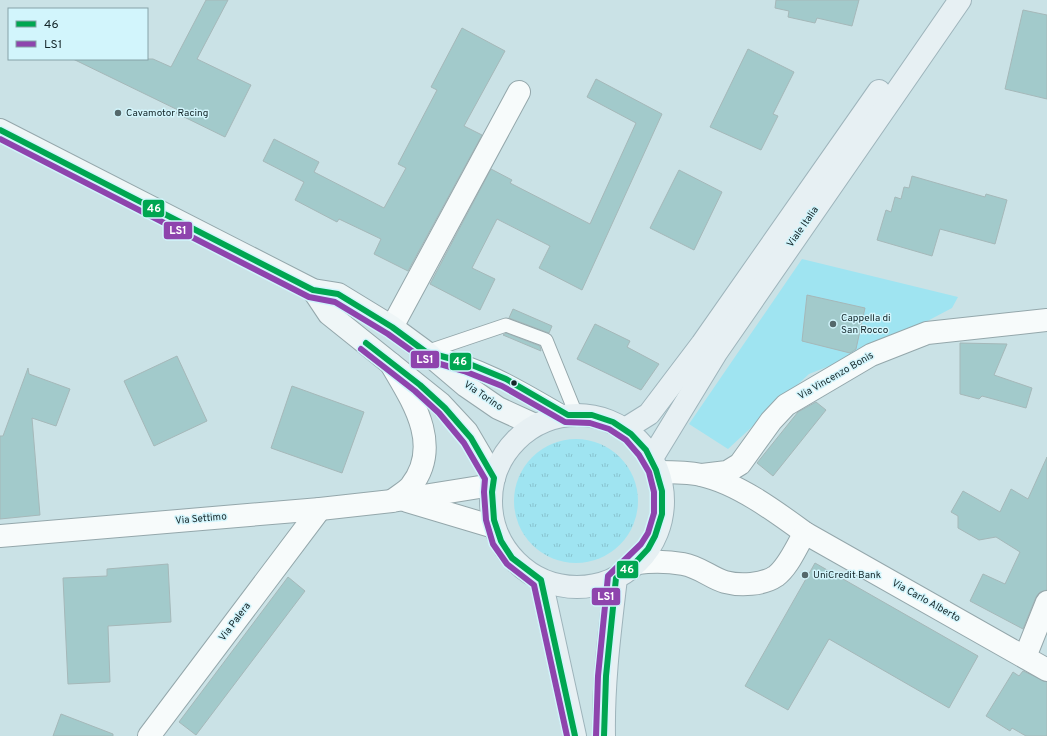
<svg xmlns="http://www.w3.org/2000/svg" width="1047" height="736" viewBox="0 0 1047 736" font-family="Overpass,sans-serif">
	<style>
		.grass { fill: url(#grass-tufts) }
		.green { fill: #9fe4f1 }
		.building { fill: #a2cacb; stroke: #a5b8b9 }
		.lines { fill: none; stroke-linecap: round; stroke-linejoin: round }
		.service-casing { stroke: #94a7ab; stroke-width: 15 }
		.minor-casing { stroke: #94a7ab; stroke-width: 24 }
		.tertiary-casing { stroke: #94a7ab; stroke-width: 24 }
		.secondary-casing { stroke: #94a7ab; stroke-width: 24 }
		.primary-casing { stroke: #9eb4bb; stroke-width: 24 }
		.service { stroke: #f7fbfb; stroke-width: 13 }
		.minor { stroke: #f7fbfb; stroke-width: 22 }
		.tertiary { stroke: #f7fbfb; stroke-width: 22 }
		.secondary { stroke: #eff6f7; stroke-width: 22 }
		.primary { stroke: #e7f0f3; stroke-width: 22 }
		.bus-1-casing { stroke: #d2f5fc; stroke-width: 9 }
		.bus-2-casing { stroke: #d2f5fc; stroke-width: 9 }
		.bus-1 { stroke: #00a651; stroke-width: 6 }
		.bus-2 { stroke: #8e44ad; stroke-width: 6 }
		.poi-dot { fill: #54686b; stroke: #d2f5fc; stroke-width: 1.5 }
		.bus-dot { fill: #142629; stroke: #d2f5fc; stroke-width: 1.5 }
		.labels { text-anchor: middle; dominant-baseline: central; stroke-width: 3; stroke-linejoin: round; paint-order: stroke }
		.poi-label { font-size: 10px; fill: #142629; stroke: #d2f5fc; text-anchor: start }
		.street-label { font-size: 10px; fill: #142629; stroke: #d2f5fc }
		.line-badge { stroke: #d2f5fc; stroke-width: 1.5 }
		.badge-label { font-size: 11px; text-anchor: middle; font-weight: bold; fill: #fff }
	</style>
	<defs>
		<pattern id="grass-tufts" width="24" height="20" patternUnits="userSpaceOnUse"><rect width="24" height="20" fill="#9fe4f1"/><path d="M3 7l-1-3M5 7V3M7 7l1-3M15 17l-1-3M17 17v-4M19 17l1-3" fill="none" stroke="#88c3cf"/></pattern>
	</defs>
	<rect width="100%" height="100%" fill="#cae2e6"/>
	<circle class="grass" cx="576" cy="501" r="62"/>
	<path class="green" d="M802,259L958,297L952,308L880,346L809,374L728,449L689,424Z"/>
	<g class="building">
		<path d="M206,0H228L197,59L251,85L225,137L176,113L178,110L73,59H153L171,67Z"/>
		<path d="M776,0H859L852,26L817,18L815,23L788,17L789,11L775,8Z"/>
		<path d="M1023,10L1047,15V99L1005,89Z"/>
		<path d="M462,28L505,51L464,126L482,135L408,271L374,254L381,239L339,219L337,222L295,200L304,182L263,161L274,139L319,162L314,172L384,208L406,168L398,164L437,90L431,87Z"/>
		<path d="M748,49L794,72L773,114L778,116L761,150L710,127Z"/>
		<path d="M596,79L662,114L582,290L539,268L550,246L497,219L472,268L495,279L480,310L430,284L491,169L512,180L510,183L590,224L636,123L587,97Z"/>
		<path d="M679,170L722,192L694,250L650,228Z"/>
		<path d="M912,176L985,197L986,194L1007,200L995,244L940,229L932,256L877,240L886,210L891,212L895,197L901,199L904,187L909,188Z"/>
		<path d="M807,295L865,308L856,349L850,353L802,341Z"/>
		<path d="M513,309L552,326L549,333L509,318Z"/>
		<path d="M595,324L630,341L627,347L659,364L641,390L577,359Z"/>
		<path d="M506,333L540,346L541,351L503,335Z"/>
		<path d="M960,343L1007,344L994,375L1032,388L1026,408L982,396L979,399L960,394Z"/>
		<path d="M177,356L207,421L154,446L124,381Z"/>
		<path d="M28,368L29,374L70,389L56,426L32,418L40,515L0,519V436H3Z"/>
		<path d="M292,386L364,412L342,473L271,448Z"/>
		<path d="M816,402L826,410L773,476L757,463L798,412Z"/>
		<path d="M1047,457V590L1040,592L1036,597L1023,629L970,601L983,574L1005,584L1020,552L996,537L979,540L958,528V516L951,512L963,491L1000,512L1011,489L1028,499Z"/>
		<path d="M815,563L978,656L949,708L829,639L788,710L745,686Z"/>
		<path d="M168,564L171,622L108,626L110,682L68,684L63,578L107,576V569Z"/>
		<path d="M288,577L305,591L196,735L179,722Z"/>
		<path d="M1023,671L1047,682V736H1026L1012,728L1010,731L986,716L1013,672L1019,676Z"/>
		<path d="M61,714L113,734V736H53Z"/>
	</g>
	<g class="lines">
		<defs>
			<g id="service">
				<path d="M426,352L506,325L546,340L576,414"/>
				<path d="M432,353C482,363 525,390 568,415"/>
			</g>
			<g id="minor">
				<path d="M392,327L519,92"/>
				<path d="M391,364C412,400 443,445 411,486C406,492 398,496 392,501"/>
				<path d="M658,472C672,472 687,472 701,475C737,483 775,511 805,533L1047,670"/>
				<path d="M702,475L727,472L740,464L771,421L786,405L871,355L927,333L1047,320"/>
				<path d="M637,563C653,561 667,561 683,564C700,567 711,578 725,582C740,586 763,585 776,576C789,566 796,547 805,533"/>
				<path d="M1025,657L1047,602"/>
				<path d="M149,736L320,509"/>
			</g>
			<g id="tertiary">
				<path d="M407,501L494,527"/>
				<path d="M0,536L320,509L392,501L492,485"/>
			</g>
			<g id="secondary">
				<path d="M0,130L313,290L338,294L392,327L426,352L466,386L498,408L535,425"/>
				<path d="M313,290L329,314L440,403L467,432L494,478"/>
			</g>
			<g id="primary">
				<circle cx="577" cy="501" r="86"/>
				<path d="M625,429L649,414L702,344L879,91"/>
				<path d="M652,458L716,353L960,0"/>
				<path d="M541,580L575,736"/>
				<path d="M604,736C603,683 610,630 616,578"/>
			</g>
		</defs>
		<use href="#service" class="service-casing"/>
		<use href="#minor" class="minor-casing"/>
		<use href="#tertiary" class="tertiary-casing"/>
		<use href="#secondary" class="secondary-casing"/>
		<use href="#primary" class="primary-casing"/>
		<use href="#service" class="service"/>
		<use href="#minor" class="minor"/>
		<use href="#tertiary" class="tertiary"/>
		<use href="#secondary" class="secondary"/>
		<use href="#primary" class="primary"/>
		<defs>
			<g id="bus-1">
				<path d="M0,130L313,290L338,294L392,327L426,352L467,363L506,379L568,415H592L613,422L631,434L646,450L656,470L662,491V514L655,536L648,549L634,564L616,578L606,676L604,736"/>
				<path d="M366,343L420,385L445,408L471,438L494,478L492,492L494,520L501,541L512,558L541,580L575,736"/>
			</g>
			<g id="bus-2">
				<path d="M0,139L309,297L335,302L388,334L423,359L464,371L502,386L565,422L590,423L609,429L626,440L639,455L649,472L654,492V513L648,533L641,544L608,576L598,676L596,736"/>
				<path d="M361,349L415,391L439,413L464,443L485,479L484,492L486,520L493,544L507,564L534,585L567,736"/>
			</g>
		</defs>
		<use href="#bus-1" class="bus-1-casing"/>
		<use href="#bus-2" class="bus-2-casing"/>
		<use href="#bus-1" class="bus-1"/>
		<use href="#bus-2" class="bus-2"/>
	</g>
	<g class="poi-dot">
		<circle cx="118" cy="113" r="4"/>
		<circle cx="833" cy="324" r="4"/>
		<circle cx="805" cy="575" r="4"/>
	</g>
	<circle class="bus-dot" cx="514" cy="383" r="3.5"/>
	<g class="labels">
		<g class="poi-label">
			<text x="126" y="113">Cavamotor Racing</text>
			<text x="841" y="318">Cappella di<tspan x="841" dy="12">San Rocco</tspan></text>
			<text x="813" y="575">UniCredit Bank</text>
		</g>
		<g class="street-label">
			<text transform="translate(803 227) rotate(-55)">Viale Italia</text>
			<text transform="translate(836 376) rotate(-30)">Via Vincenzo Bonis</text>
			<text transform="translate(483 396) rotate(34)">Via Torino</text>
			<text transform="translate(201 519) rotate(-5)">Via Settimo</text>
			<text transform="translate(926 601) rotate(29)">Via Carlo Alberto</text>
			<text transform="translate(235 622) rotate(-53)">Via Palera</text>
		</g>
	</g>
	<g class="line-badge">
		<rect x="142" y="199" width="23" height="19" rx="4" fill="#00a651"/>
		<rect x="163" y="221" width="30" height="19" rx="4" fill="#8e44ad"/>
		<rect x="410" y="350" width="30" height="19" rx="4" fill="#8e44ad"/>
		<rect x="449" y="352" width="23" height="19" rx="4" fill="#00a651"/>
		<rect x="616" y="560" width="23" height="19" rx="4" fill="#00a651"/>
		<rect x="591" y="587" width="30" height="19" rx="4" fill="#8e44ad"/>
	</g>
	<g class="badge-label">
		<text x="154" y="212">46</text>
		<text x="178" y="234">LS1</text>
		<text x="425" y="363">LS1</text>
		<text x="460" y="365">46</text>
		<text x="627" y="573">46</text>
		<text x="606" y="600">LS1</text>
	</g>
	<rect x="8" y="8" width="140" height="52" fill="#d2f5fc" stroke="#86a2a8"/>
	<rect x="16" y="21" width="20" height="6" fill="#00a651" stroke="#86a2a8"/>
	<text x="44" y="28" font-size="12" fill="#142629">46</text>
	<rect x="16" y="41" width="20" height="6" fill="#8e44ad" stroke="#86a2a8"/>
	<text x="44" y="48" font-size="12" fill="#142629">LS1</text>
</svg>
